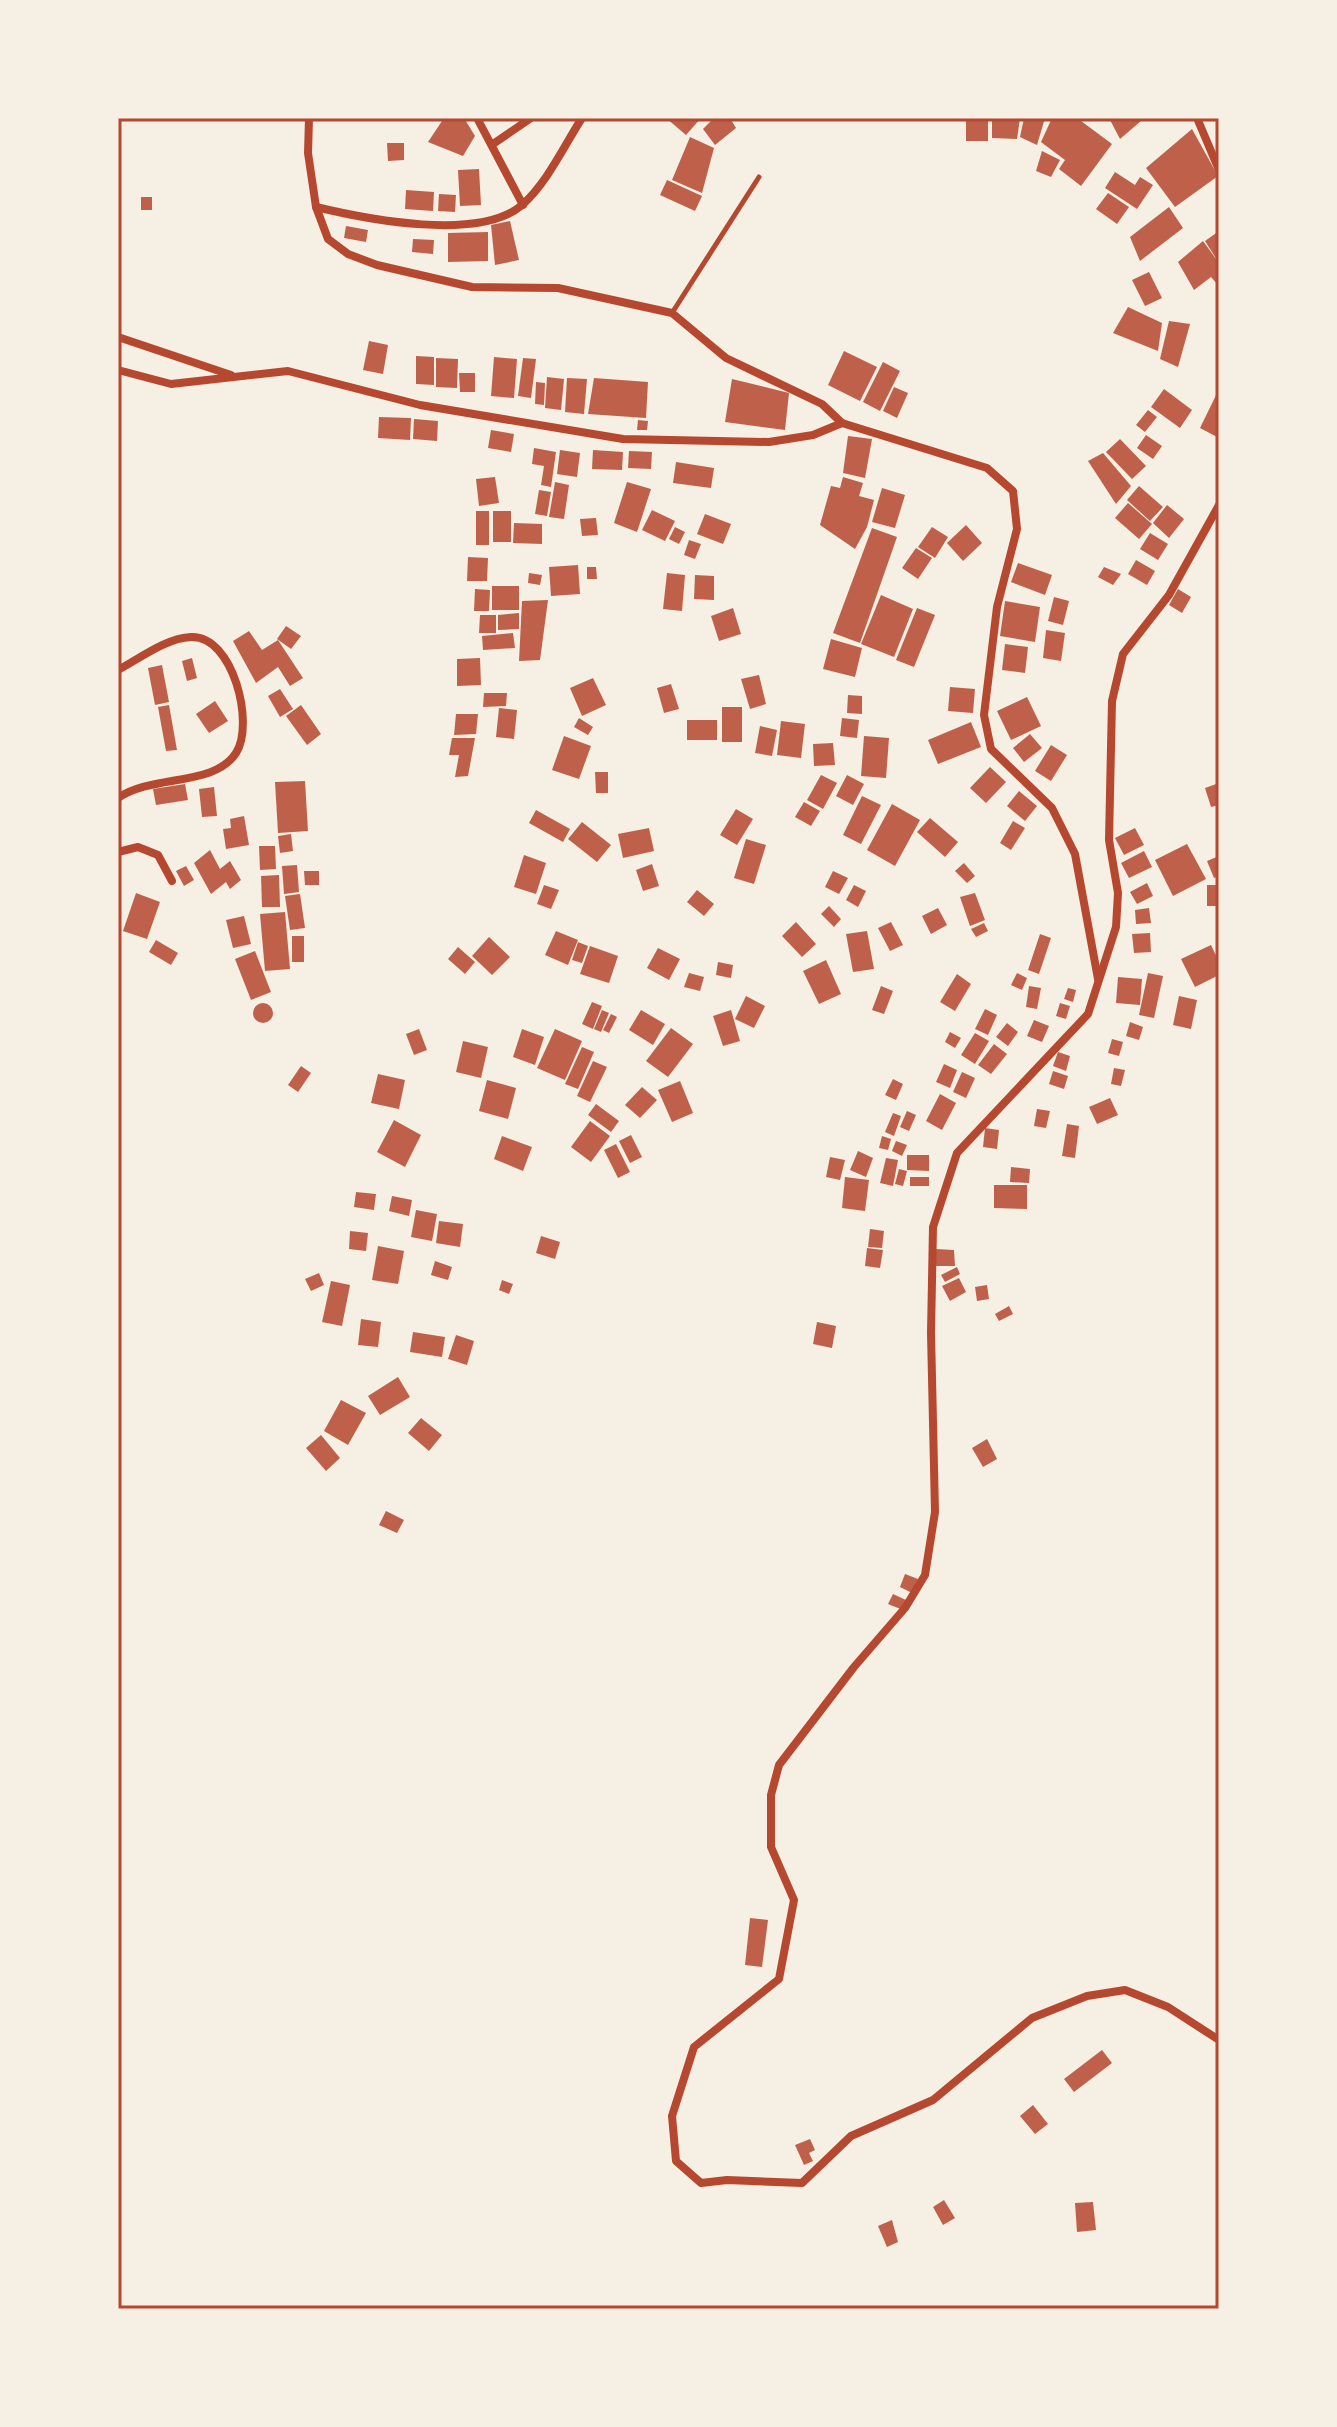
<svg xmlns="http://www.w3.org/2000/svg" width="1337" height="2427" viewBox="0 0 1337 2427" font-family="'Noto Serif',serif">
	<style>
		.building { fill: #bf614a }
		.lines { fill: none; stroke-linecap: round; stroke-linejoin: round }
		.service { stroke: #b5482f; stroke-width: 5 }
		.minor { stroke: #b5482f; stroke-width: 8 }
		.neatline { fill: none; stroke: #b5482f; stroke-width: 3 }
	</style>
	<rect width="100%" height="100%" fill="#f6efe4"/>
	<g class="building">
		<path d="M444,118H464L475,136L463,156L428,142Z"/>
		<path d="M666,118H701L686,135Z"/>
		<path d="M714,118H730L736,128L715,145L703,129Z"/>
		<rect x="966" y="118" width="22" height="23"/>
		<path d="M992,118H1020L1017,139L992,138Z"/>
		<path d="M1024,118H1045L1037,145L1020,137Z"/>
		<path d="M1052,118H1077L1112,144L1081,186L1059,169L1065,160L1041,142Z"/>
		<path d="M1109,118H1139L1141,121L1120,139Z"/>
		<path d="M1192,129L1218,176L1175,207L1146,168Z"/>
		<path d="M690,137L714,148L702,193L672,180Z"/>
		<path d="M387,143H404V160L388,161Z"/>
		<path d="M1042,151L1060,160L1051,177L1036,171Z"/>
		<path d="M479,169L481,205L460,206L458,170Z"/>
		<path d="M1115,172L1135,185L1140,177L1153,185L1137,209L1105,188Z"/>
		<path d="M667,180L702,196L695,211L660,195Z"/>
		<path d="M406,190L434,192L433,211L405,209Z"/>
		<path d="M1108,193L1129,207L1117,224L1096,209Z"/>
		<path d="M439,194L456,195L455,212L438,211Z"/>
		<rect x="141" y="197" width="11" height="13"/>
		<path d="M1169,207L1183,228L1140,261L1130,237Z"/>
		<path d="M510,221L519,260L495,265L491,225Z"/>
		<path d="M346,226L368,230L366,242L344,238Z"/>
		<path d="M1219,231V286L1211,277L1194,290L1178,262L1203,241L1219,263L1205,241Z"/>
		<path d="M488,232V261L448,262V233Z"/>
		<path d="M413,239L434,240L433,254L412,252Z"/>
		<path d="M1149,272L1162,298L1145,306L1132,280Z"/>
		<path d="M1128,307L1162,323L1158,351L1113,333Z"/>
		<path d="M1169,321L1190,324L1178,367L1160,359Z"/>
		<path d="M369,341L388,345L383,374L363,370Z"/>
		<path d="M844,351L877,367L860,401L828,385Z"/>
		<path d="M416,356L434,357V385L416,384Z"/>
		<path d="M494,357L517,359L514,398L491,396Z"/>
		<path d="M436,358L458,359L457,388L436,387Z"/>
		<path d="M523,358L536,359L531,398L518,396Z"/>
		<path d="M883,362L900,371L880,411L863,402Z"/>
		<path d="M459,373H475V392H460Z"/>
		<path d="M547,377L564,379L561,410L545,408Z"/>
		<path d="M567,378L587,379L584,414L565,412Z"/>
		<path d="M594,378L648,382L646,418L588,414Z"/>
		<path d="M732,379L789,393L785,430L725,422Z"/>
		<path d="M536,382L545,383L544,405L535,404Z"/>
		<path d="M894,387L908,393L897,418L883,411Z"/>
		<path d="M1164,389L1192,410L1180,428L1151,407Z"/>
		<path d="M1219,389V438L1200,428Z"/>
		<path d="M1148,410L1157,417L1145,432L1136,425Z"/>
		<path d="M379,417L411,418L410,440L378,438Z"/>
		<path d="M414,419L438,421L437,441L413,439Z"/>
		<path d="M638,420L648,421L647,430H637Z"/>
		<path d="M491,430L514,434L511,452L488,448Z"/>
		<path d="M1146,435L1162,446L1153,459L1137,448Z"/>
		<path d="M848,436L872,439L865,478L843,473Z"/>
		<path d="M1120,439L1146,466L1132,479L1106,452Z"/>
		<path d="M534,448L556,452L551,487L541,485L544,466L532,464Z"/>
		<path d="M560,450L580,453L577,477L557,474Z"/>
		<path d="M593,450L623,452L622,470L592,469Z"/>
		<path d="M629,451L652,452L651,469L628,468Z"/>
		<path d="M1103,453L1131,486L1116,504L1088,461Z"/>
		<path d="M676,462L714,468L711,488L673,483Z"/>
		<path d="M495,477L499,503L479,506L476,479Z"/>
		<path d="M843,477L863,483L859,496L874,500L867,527L855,549L820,525L831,486L840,488Z"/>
		<path d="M555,482L569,485L564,519L549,517Z"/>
		<path d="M627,482L651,489L637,532L614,523Z"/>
		<path d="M1139,486L1163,507L1150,521L1127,500Z"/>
		<path d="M882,488L905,495L895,528L872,522Z"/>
		<path d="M539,490L551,492L547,516L535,514Z"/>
		<path d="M1128,503L1152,524L1139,539L1115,518Z"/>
		<path d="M1167,505L1184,519L1169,538L1153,523Z"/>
		<path d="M652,510L675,521L665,541L642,530Z"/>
		<rect x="476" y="511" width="13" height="34"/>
		<rect x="493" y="511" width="18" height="31"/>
		<path d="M705,514L731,524L723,544L697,534Z"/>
		<path d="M596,518L598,535L582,536L580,519Z"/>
		<path d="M514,523L542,524V544L513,543Z"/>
		<path d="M966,525L982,543L963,561L947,543Z"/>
		<path d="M675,527L685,532L679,544L669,539Z"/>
		<path d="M932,527L948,537L935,558L918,547Z"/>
		<path d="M872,528L897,537L860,643L833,633Z"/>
		<path d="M1150,533L1168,544L1158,560L1140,549Z"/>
		<path d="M689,540L701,544L695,559L684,555Z"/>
		<path d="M916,548L932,558L918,579L902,568Z"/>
		<path d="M468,557L488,558L487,581H467Z"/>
		<path d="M1136,560L1155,571L1147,585L1128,574Z"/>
		<path d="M1018,563L1052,575L1045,595L1011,582Z"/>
		<path d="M578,565L580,594L551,596L549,567Z"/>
		<path d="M587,567H596L597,579H587Z"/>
		<path d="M1104,567L1121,574L1113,585L1098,577Z"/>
		<path d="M529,573L542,575L540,585L528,583Z"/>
		<path d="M667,573L685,575L682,611L663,609Z"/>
		<path d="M695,575L714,576V600L694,599Z"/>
		<rect x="492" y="586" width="27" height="24"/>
		<path d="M475,589L490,590L489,611H474Z"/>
		<path d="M1178,589L1191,597L1182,613L1169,605Z"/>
		<path d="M881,595L913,609L894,657L861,644Z"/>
		<path d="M1054,597L1069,601L1063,625L1048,621Z"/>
		<path d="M548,600L540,660L519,661L522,601Z"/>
		<path d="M1005,601L1040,607L1035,642L1000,636Z"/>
		<path d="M733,608L741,634L719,641L711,616Z"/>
		<path d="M917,608L935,615L914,667L896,660Z"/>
		<path d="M519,613V629L498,630V615Z"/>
		<path d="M480,615H496V633H479Z"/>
		<path d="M286,626L301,636L291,649L277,639Z"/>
		<path d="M1046,630L1065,633L1061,661L1043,658Z"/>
		<path d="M249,631L262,650L278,640L303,678L290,686L278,667L256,683L233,641Z"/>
		<path d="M513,633L515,648L483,650L482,636Z"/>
		<path d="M831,639L862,648L855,677L823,669Z"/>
		<path d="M1005,644L1028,647L1025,673L1002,670Z"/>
		<path d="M192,658L197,678L187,681L182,661Z"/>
		<path d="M480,658L481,685L457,686V659Z"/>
		<path d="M162,665L169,702L155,705L148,668Z"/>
		<path d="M759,675L766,704L750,709L741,679Z"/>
		<path d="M593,678L606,705L582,716L570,688Z"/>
		<path d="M671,684L679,709L664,713L657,688Z"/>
		<path d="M950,687L975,689L973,713L948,711Z"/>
		<path d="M280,689L293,709L280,717L268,696Z"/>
		<path d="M484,693H507L506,706L483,707Z"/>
		<path d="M848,695L862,696V714L847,713Z"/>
		<path d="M1027,697L1041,726L1011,740L997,711Z"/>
		<path d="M215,701L228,721L209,733L196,714Z"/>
		<path d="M169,705L177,750L166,751L158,707Z"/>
		<path d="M301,705L321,734L307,745L286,716Z"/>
		<rect x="722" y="707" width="20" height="35"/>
		<path d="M499,708L517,710L514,739L496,737Z"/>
		<path d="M456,714H478L476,734L454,735Z"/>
		<path d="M579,718L593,727L588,735L574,727Z"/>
		<path d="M842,718L859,720L857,738L840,736Z"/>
		<rect x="687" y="720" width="30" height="20"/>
		<path d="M781,721L805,724L801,758L777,755Z"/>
		<path d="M971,722L981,747L938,764L928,740Z"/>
		<path d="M760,726L777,730L772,756L755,753Z"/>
		<path d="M1030,734L1042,748L1024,762L1013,748Z"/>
		<path d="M564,736L591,746L579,779L552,770Z"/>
		<path d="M864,736L889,738L886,778L861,776Z"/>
		<path d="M452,738H475L468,776L455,777L459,755H449Z"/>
		<path d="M833,743L835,765L814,766L813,744Z"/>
		<path d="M1051,745L1067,755L1051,781L1035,771Z"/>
		<path d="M990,767L1006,782L986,803L970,788Z"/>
		<path d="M595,772H608V793H596Z"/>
		<path d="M821,775L837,783L823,809L807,800Z"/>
		<path d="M847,775L864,784L853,805L836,796Z"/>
		<path d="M305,781L308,831L278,833L275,782Z"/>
		<path d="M1219,783V805L1211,807L1205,788Z"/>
		<path d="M185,784L188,800L156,805L153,789Z"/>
		<path d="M214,787L217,816L202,817L199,789Z"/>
		<path d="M1019,791L1037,806L1025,821L1007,806Z"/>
		<path d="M862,796L881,805L861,844L843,835Z"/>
		<path d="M804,802L820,811L811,826L795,817Z"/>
		<path d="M892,804L920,820L895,866L867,850Z"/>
		<path d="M736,809L753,819L737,845L720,835Z"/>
		<path d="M536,810L570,829L563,842L529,823Z"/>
		<path d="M244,816L249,845L226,849L223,829L231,828L230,819Z"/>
		<path d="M930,818L958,842L945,857L917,832Z"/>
		<path d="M1013,821L1025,828L1011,850L1000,843Z"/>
		<path d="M582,822L611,845L597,862L568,839Z"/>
		<path d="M649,828L654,851L623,858L618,834Z"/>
		<path d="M1135,828L1144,845L1124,855L1115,838Z"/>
		<path d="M291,834L293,851L280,853L278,836Z"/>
		<path d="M746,839L766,845L754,884L734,878Z"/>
		<path d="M1187,844L1206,879L1173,896L1155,860Z"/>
		<path d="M259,846H275L276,869L260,870Z"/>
		<path d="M210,850L220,869L230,861L241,880L230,889L226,882L211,894L194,863Z"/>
		<path d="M1144,851L1152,867L1129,878L1121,863Z"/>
		<path d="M524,855L546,863L536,894L514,887Z"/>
		<path d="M1219,856V876L1214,878L1207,861Z"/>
		<path d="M964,863L975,876L967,883L955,871Z"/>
		<path d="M652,864L659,886L643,891L636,870Z"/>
		<path d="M297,865L299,892L284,894L282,866Z"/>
		<path d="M186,866L194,880L184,886L176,871Z"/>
		<path d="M304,871H319V885H305Z"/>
		<path d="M833,871L848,878L839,894L825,887Z"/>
		<path d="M279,875L280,907H262L261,876Z"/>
		<path d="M1147,883L1153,896L1137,904L1130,892Z"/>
		<path d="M544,885L559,890L551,909L537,904Z"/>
		<path d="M854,885L866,891L858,907L846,900Z"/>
		<rect x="1207" y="885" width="12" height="21"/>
		<path d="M697,890L714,904L704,916L687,902Z"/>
		<path d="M136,893L160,902L147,939L123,931Z"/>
		<path d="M975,893L985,920L970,926L960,897Z"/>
		<path d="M300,894L305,928L290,930L285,896Z"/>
		<path d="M829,906L841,919L834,927L821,914Z"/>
		<path d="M938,908L947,925L931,934L922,916Z"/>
		<path d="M1149,908L1151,923L1136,924L1135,910Z"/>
		<path d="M285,912L290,969L265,971L260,914Z"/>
		<path d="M244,916L251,944L233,948L226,920Z"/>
		<path d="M796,922L816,944L802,957L782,936Z"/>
		<path d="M891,922L903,945L890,951L878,928Z"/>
		<path d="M984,923L988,931L976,937L971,929Z"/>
		<path d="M556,931L578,940L568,965L545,955Z"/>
		<path d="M867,931L874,969L853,972L846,934Z"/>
		<path d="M1150,933L1151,952L1134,953L1132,934Z"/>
		<path d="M1040,934L1051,938L1039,974L1028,970Z"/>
		<rect x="292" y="936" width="12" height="26"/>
		<path d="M489,937L510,957L492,975L472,956Z"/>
		<path d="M156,940L178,953L171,965L149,952Z"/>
		<path d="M578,942L588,946L582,963L572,960Z"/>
		<path d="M1211,945L1219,962V975L1195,987L1181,959Z"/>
		<path d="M590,946L618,956L609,983L580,974Z"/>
		<path d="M458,947L475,962L465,974L448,959Z"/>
		<path d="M658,948L680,959L669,980L647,968Z"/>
		<path d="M255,951L271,992L251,1000L235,959Z"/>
		<path d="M826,960L841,994L819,1004L803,971Z"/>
		<path d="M718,962L733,965L731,978L716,975Z"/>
		<path d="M689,973L704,977L700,991L684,987Z"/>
		<path d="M1017,973L1027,978L1022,990L1011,985Z"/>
		<path d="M1148,973L1163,976L1154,1018L1139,1015Z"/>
		<path d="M957,974L971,984L955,1011L940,1002Z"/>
		<path d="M1118,977L1142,979L1140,1005L1116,1003Z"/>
		<path d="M881,986L893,991L884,1014L872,1010Z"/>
		<path d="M1029,986L1041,988L1037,1009L1026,1007Z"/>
		<path d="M1068,988L1076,990L1073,1002L1064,999Z"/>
		<path d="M746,996L765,1006L754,1028L735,1019Z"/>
		<path d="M1179,996L1197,1000L1191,1029L1173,1025Z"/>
		<path d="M592,1002L602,1006L593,1029L582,1024Z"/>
		<circle cx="263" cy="1013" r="10"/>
		<path d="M1060,1003L1070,1006L1066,1019L1056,1016Z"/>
		<path d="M985,1009L997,1015L988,1035L975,1029Z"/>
		<path d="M602,1010L609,1013L601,1032L594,1029Z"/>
		<path d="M641,1010L665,1024L653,1045L629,1030Z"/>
		<path d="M731,1010L740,1041L723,1046L713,1016Z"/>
		<path d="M611,1014L617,1017L609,1033L603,1030Z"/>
		<path d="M1034,1020L1049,1026L1042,1042L1027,1036Z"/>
		<path d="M1130,1022L1143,1027L1139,1040L1126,1036Z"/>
		<path d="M1007,1023L1018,1032L1008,1046L996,1037Z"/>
		<path d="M671,1028L693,1044L668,1077L646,1061Z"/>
		<path d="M419,1029L427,1050L414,1055L406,1034Z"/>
		<path d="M522,1029L544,1037L535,1065L513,1057Z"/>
		<path d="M555,1029L582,1041L565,1080L537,1068Z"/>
		<path d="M950,1032L961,1038L955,1048L945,1042Z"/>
		<path d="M975,1033L989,1041L975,1064L961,1055Z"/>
		<path d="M1112,1039L1123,1042L1119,1056L1108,1053Z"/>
		<path d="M463,1041L488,1047L481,1078L456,1072Z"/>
		<path d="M994,1044L1007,1054L991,1074L978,1065Z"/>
		<path d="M582,1047L594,1052L578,1089L565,1084Z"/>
		<path d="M1058,1052L1070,1056L1066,1071L1053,1066Z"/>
		<path d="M593,1061L607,1067L590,1102L577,1096Z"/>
		<path d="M944,1064L957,1070L950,1088L936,1082Z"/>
		<path d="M301,1066L311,1073L298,1092L288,1085Z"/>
		<path d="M1114,1068L1125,1070L1121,1086L1111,1084Z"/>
		<path d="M1053,1071L1068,1076L1064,1089L1049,1084Z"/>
		<path d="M962,1072L975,1078L966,1098L953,1092Z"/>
		<path d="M378,1074L405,1080L399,1109L371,1103Z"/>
		<path d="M893,1079L903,1084L896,1100L885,1095Z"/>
		<path d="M487,1080L516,1088L508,1119L479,1111Z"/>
		<path d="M680,1081L693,1113L672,1122L658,1090Z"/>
		<path d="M642,1087L657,1100L640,1118L625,1105Z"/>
		<path d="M940,1094L956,1103L942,1130L926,1121Z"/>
		<path d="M1110,1098L1118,1115L1097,1124L1089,1107Z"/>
		<path d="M596,1104L619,1121L611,1132L588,1115Z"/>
		<path d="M1037,1109L1050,1111L1046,1128L1034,1126Z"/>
		<path d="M907,1111L916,1115L909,1131L900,1127Z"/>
		<path d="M893,1113L901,1116L894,1136L885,1132Z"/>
		<path d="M394,1120L421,1135L405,1167L377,1152Z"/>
		<path d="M590,1121L610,1136L591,1162L571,1147Z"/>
		<path d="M1067,1124L1079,1126L1075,1158L1062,1156Z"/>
		<path d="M985,1128L999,1130L997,1149L983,1147Z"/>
		<path d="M631,1135L642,1157L630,1163L619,1141Z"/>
		<path d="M502,1136L532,1147L523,1171L494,1159Z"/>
		<path d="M882,1136L891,1139L888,1150L879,1148Z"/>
		<path d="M896,1141L907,1145L902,1156L892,1151Z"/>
		<path d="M616,1144L630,1172L618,1178L604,1150Z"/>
		<path d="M858,1151L873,1158L866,1177L850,1170Z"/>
		<path d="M907,1155H929V1171L907,1170Z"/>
		<path d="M830,1157L845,1160L840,1180L826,1177Z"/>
		<path d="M886,1158L898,1160L893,1186L880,1183Z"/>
		<path d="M1011,1167L1030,1169L1029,1183L1010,1182Z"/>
		<path d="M899,1169L907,1171L903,1186L895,1184Z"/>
		<path d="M845,1177L869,1180L865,1211L842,1208Z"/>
		<rect x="910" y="1177" width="19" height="9"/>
		<path d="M994,1185H1027V1209L994,1208Z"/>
		<path d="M356,1192L376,1194L374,1210L354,1207Z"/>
		<path d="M392,1196L412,1200L409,1216L389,1211Z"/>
		<path d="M416,1210L437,1214L432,1241L411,1237Z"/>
		<path d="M439,1221L463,1224L460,1247L436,1243Z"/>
		<path d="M870,1229L884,1231L882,1248L868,1247Z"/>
		<path d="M350,1231L368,1233L366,1251L349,1249Z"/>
		<path d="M541,1236L560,1242L555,1259L536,1253Z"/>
		<path d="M378,1246L404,1251L398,1284L372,1280Z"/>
		<path d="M867,1248L883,1250L880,1268L865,1266Z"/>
		<path d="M936,1249L954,1250L955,1266H936Z"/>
		<path d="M435,1261L452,1267L448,1280L431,1275Z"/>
		<path d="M957,1267L960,1274L945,1282L941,1275Z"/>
		<path d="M319,1273L324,1285L311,1291L305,1279Z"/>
		<path d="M959,1278L966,1292L950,1301L942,1286Z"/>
		<path d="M502,1280L513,1284L509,1294L499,1290Z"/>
		<path d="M331,1281L350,1285L342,1326L322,1322Z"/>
		<path d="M987,1285L989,1299L977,1301L975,1287Z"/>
		<path d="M1009,1306L1013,1314L999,1321L995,1314Z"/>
		<path d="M361,1319L381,1322L378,1347L358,1345Z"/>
		<path d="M817,1322L836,1326L832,1348L813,1344Z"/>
		<path d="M413,1332L445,1337L442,1357L410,1352Z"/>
		<path d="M456,1335L474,1341L467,1365L448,1359Z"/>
		<path d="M398,1377L410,1397L380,1415L368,1396Z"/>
		<path d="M341,1400L366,1413L348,1445L324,1431Z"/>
		<path d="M421,1418L442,1435L429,1451L408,1433Z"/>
		<path d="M321,1435L340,1458L326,1471L306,1448Z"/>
		<path d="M987,1439L997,1459L983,1467L972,1448Z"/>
		<path d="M386,1511L404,1520L397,1533L379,1525Z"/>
		<path d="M905,1574L918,1579L912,1593L900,1587Z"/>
		<path d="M893,1594L906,1600L903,1610L888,1604Z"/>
		<path d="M750,1918L768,1920L762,1967L745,1965Z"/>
		<path d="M1102,2050L1112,2063L1074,2092L1064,2079Z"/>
		<path d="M1033,2105L1048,2124L1035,2134L1020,2116Z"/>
		<path d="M810,2139L815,2150L809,2153L813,2161L804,2165L795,2145Z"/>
		<path d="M944,2200L955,2218L943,2225L933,2207Z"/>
		<path d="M1093,2202L1096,2230L1077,2232L1075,2203Z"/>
		<path d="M892,2220L898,2242L887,2247L878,2226Z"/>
	</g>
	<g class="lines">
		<path class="service" d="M672,313L759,177"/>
		<g class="minor">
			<path d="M309,118L308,153L316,207"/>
			<path d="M477,118L523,205"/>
			<path d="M582,118C564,146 547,183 522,205C480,242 366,219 316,207L328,239L348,254L377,265L472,287L558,288L672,313L726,358L822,404L842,423"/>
			<path d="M1197,118L1219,170"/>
			<path d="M493,144L531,118"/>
			<path d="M118,337L231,375"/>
			<path d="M118,370L171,384L288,371L420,405L623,439L769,442L813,435L842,423L987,468L1013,491L1017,529L997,607L984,715L991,749L1052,808L1075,854L1098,979"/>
			<path d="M1219,505L1169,595L1123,654L1112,701L1109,840L1118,893L1116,927L1088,1014L957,1153L933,1227L931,1333L935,1512L925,1575L905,1608L854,1667L779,1765L771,1795V1847L794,1900L779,1979L694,2047L672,2116L676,2161L701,2183L727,2180L802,2183L851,2136L933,2100L1032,2018L1087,1996L1125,1990L1168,2007L1219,2040"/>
			<path d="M118,670C139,659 166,638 191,637C233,635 255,724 236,753C214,787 153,774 118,798"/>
			<path d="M118,852L138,847L158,855L172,881"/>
		</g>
	</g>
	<rect width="1337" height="2427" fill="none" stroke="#f6efe4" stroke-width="240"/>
	<rect x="120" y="120" width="1097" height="2187" class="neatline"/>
</svg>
